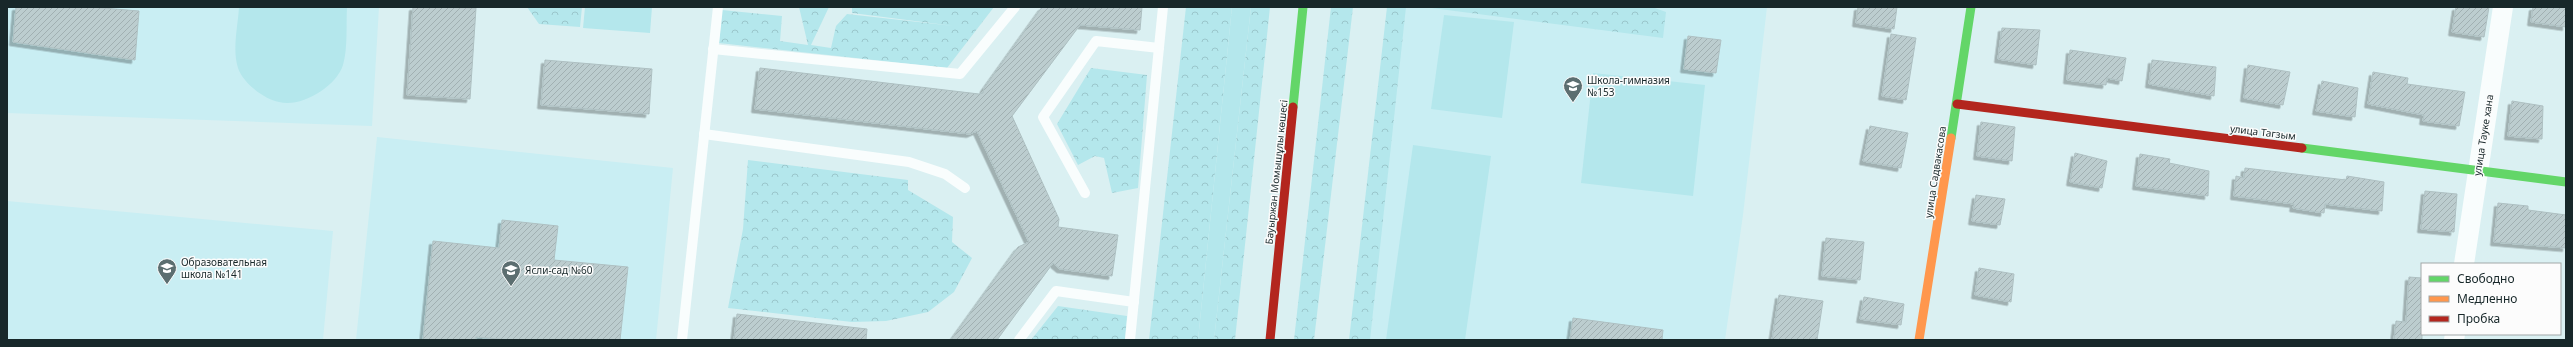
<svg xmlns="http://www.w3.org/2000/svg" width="2573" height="347" viewBox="0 0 2573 347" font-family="'Noto Sans',sans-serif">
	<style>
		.built { fill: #c9eef3 }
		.green { fill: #b4e7ec }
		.forest { fill: url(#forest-crowns) }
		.building { fill: url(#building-hatch); stroke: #aec0c2; filter: url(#shadow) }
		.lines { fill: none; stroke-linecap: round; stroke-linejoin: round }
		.lane { stroke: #f9fdfd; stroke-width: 10 }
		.street { stroke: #f9fdfd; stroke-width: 20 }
		.fast { stroke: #63d668; stroke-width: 9 }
		.slow { stroke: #ff974d; stroke-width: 9 }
		.jam { stroke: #b3261e; stroke-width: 9 }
		.labels { text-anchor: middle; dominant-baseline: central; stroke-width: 3; stroke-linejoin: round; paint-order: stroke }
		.poi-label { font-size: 10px; fill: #18282a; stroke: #fcfcfc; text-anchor: start }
		.street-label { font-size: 10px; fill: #18282a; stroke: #fcfcfc }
	</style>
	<defs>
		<pattern id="forest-crowns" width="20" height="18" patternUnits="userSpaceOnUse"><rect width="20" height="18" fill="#b4e7ec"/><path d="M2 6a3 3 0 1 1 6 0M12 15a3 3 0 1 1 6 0" fill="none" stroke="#9ac6cb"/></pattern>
		<pattern id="building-hatch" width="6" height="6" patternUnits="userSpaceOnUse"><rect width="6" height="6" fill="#bccdcf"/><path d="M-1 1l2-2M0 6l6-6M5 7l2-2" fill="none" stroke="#a1b0b2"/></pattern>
		<filter id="shadow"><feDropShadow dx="-3.5" dy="3.5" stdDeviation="0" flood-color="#0004"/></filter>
	</defs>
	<rect width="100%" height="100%" fill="#daf0f2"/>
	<g class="built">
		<path d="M7,7H379L372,126L7,113Z"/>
		<path d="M1400,7H1767L1743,215L1725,340H1364Z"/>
		<path d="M377,137L673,168L656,340H356Z"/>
		<path d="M7,201L333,231L323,340H7Z"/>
	</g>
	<g class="green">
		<path d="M239,7H347C346,25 348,48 343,65C336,87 301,108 279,102C264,99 243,83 238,68C232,49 238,26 239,7Z"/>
		<path d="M585,7H652L650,33L583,28Z"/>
		<path d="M1232,7H1251L1214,340H1198Z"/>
		<path d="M1444,15L1514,22L1502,118L1431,109Z"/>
		<path d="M1593,73L1705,85L1693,196L1581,183Z"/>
		<path d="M1413,145L1491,156L1465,340H1386Z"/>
	</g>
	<g class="forest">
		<path d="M527,7H582L580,27L539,24Z"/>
		<path d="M799,7H829L811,45L831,48L836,26L847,14L954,26L852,13V7H994L947,68L719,43L722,10L782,16L780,41L808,45Z"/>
		<path d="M1186,7H1232L1198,340H1149Z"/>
		<path d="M1251,7H1270L1235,340H1214Z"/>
		<path d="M1331,7H1353L1314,340H1294Z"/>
		<path d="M1387,7H1406L1370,340H1349Z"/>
		<path d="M1424,7H1652L1666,12L1663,38Z"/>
		<path d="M1091,68L1147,75L1138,188L1112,193L1104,158L1095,156L1078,165L1057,124Z"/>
		<path d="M748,160L908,180V190L953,217L952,242L972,258L954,292L928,312L886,321L852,322L728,308L743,229Z"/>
		<path d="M1058,306L1127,316L1125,340H1031Z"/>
	</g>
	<g class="building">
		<path d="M16,7H91L139,11L135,60L13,42Z"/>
		<path d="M413,7L476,8L470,99L407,95Z"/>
		<path d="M1042,7H1142L1140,30L1080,25L1012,116L1059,219L1058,227L1118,235L1112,276L1060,269L1053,263L997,340H951L1018,247L1029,242L977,131L970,134L755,109L760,68L979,94L983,93L984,88Z"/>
		<path d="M1858,7H1897L1894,29L1856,23Z"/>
		<path d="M2456,7H2489L2484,37L2452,32Z"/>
		<path d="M2533,7H2566V27L2531,22Z"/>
		<path d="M2002,28L2040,30L2036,65L1998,59Z"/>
		<path d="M1891,34L1916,38L1906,100L1882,96Z"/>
		<path d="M1688,36L1721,40L1716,73L1684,69Z"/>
		<path d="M2070,50L2126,58L2122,81L2107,78L2106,85L2067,80Z"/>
		<path d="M545,60L652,69L649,114L541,105Z"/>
		<path d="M2152,60L2216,67L2214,96L2149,84Z"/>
		<path d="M2248,65L2290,72L2283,105L2244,98Z"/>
		<path d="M2373,72L2408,78L2407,84L2465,92L2459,126L2423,121L2424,115L2368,104Z"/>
		<path d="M2322,81L2358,88L2355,117L2316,111Z"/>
		<path d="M2512,101L2543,106L2542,139L2508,136Z"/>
		<path d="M1981,122L2015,127L2012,161L1977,156Z"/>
		<path d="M1870,126L1908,133L1901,168L1863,161Z"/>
		<path d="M2075,153L2107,161L2102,188L2070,182Z"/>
		<path d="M2140,154L2170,159L2169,163L2209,171L2208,196L2136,186Z"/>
		<path d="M2245,168L2346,180L2347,176L2384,182L2382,211L2325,204L2324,213L2293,208L2294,204L2234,196L2236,176L2244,178Z"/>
		<path d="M2425,191L2457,194L2454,232L2421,229Z"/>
		<path d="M1976,195L2005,199L2000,225L1972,221Z"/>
		<path d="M2498,203L2528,206V210L2566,215V248L2494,242Z"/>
		<path d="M502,220L558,226L554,260L628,267L620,340H510L476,337V340H423L433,241L499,248Z"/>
		<path d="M1826,238L1864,242L1860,280L1822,276Z"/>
		<path d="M1979,268L2014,274L2011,302L1975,295Z"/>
		<path d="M2409,277L2422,278V340H2394L2396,321L2406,322Z"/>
		<path d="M1779,295L1823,301L1817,340H1772Z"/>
		<path d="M1864,297L1904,304L1901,325L1860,319Z"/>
		<path d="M737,314L867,329L866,340H734Z"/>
		<path d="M1573,318L1663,330L1662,340H1570Z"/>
	</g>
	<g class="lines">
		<g class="lane">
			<path d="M713,49L960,74L1015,7"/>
			<path d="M704,134L909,162L945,174L965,188"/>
			<path d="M1085,193L1043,117L1096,41L1159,48"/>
			<path d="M682,340L718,7"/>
			<path d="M1019,340L1056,291L1134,302"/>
			<path d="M1130,340L1163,7"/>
		</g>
		<g class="street">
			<path d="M2464,264L2503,7"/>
			<path d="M2454,340L2455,334"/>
		</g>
		<g class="fast">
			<path d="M1293,107L1303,7"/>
			<path d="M1951,138L1971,7"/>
			<path d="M2302,148L2566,182"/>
		</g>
		<path class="slow" d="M1919,340L1951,138"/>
		<g class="jam">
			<path d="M1957,104L2302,148"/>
			<path d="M1270,340L1293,107"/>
		</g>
	</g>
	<defs>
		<symbol id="school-pin" viewBox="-11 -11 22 30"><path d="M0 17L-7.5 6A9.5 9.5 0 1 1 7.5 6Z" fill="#5c6e70" stroke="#fcfcfc"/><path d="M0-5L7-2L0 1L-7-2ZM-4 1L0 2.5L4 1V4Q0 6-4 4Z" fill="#fff"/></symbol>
	</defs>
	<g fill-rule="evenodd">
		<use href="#school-pin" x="1562" y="75" width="22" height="30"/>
		<use href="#school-pin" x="156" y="257" width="22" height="30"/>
		<use href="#school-pin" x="500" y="259" width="22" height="30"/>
	</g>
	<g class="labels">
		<g class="poi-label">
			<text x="1587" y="80">Школа-гимназия<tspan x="1587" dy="12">№153</tspan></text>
			<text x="181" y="262">Образовательная<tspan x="181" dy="12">школа №141</tspan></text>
			<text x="525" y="270">Ясли-сад №60</text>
		</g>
		<g class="street-label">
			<text transform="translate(2263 132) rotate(7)">улица Тагзым</text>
			<text transform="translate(2483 135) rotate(-81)">улица Тауке хана</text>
			<text transform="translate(1276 172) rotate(-84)">Бауыржан Момышұлы көшесі</text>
			<text transform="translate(1935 172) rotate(-81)">улица Садвакасова</text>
		</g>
	</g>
	<rect width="2573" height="347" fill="none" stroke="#18282a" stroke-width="16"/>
	<rect x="2421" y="263" width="140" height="72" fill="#fcfcfc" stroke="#a1a7a8"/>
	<rect x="2429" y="276" width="20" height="6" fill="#63d668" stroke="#a1a7a8"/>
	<text x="2457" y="283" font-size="12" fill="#18282a">Свободно</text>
	<rect x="2429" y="296" width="20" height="6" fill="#ff974d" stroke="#a1a7a8"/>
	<text x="2457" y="303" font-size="12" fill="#18282a">Медленно</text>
	<rect x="2429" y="316" width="20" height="6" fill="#b3261e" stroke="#a1a7a8"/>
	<text x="2457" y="323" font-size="12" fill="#18282a">Пробка</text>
</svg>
